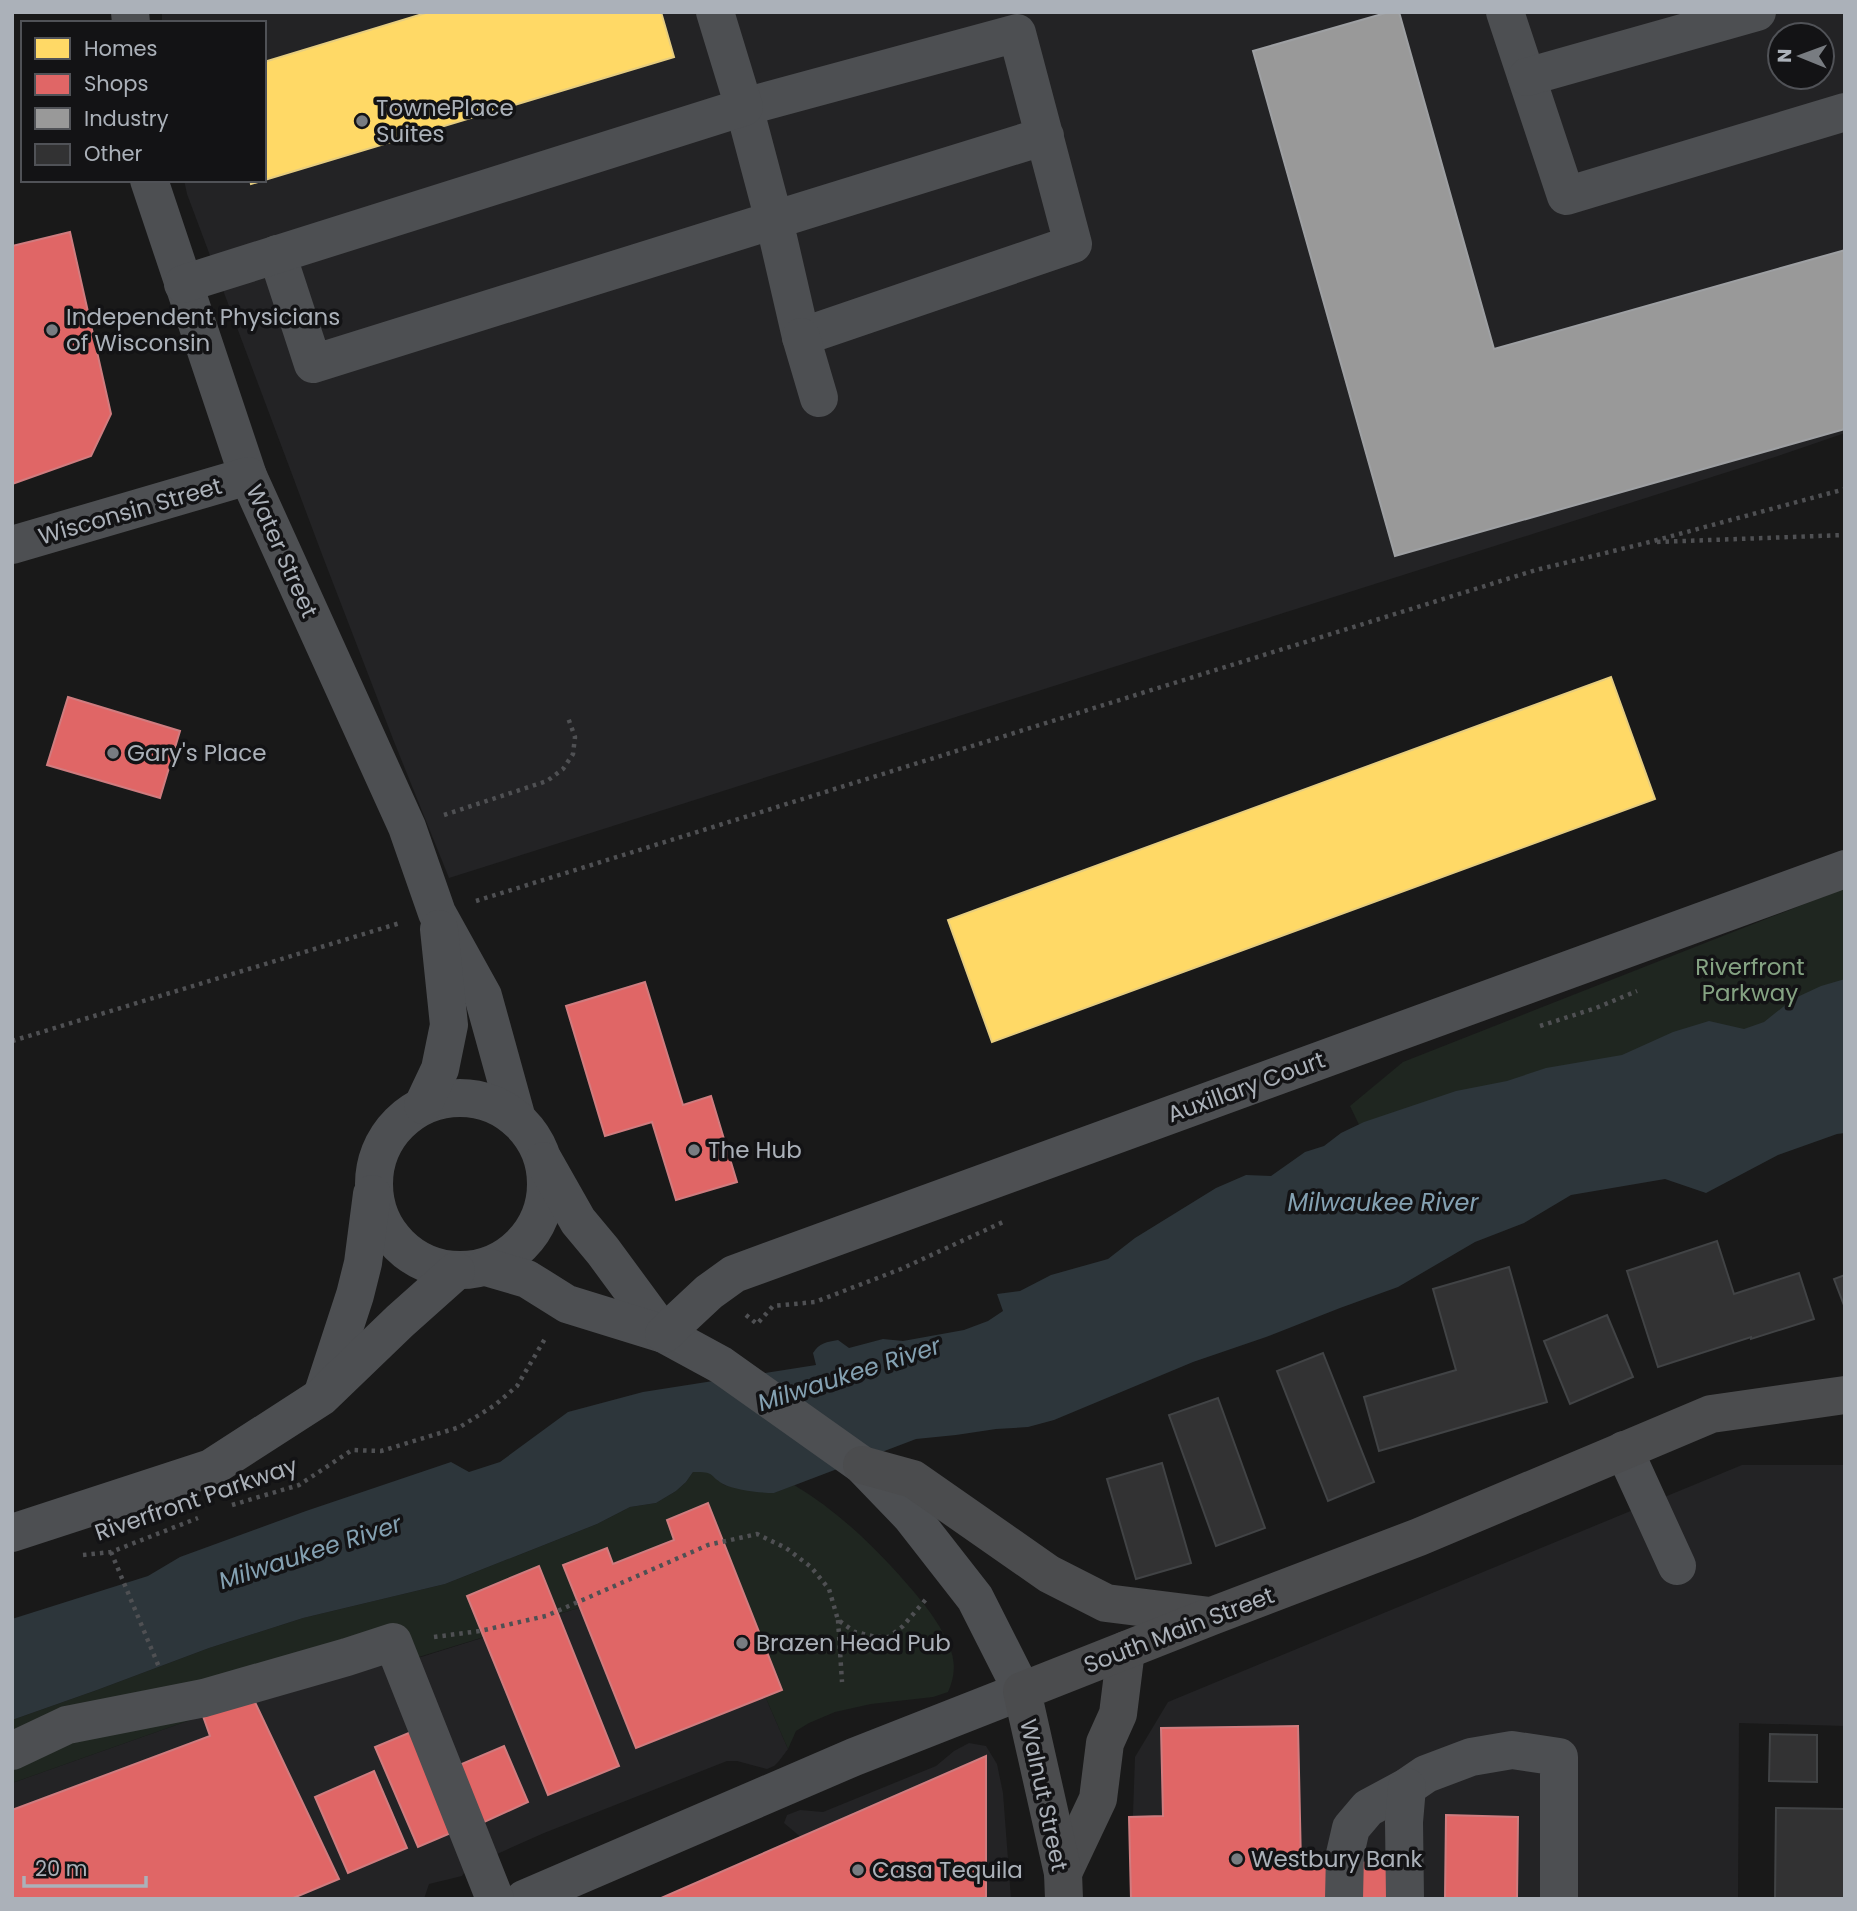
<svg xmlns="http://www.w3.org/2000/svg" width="1857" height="1911" viewBox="0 0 1857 1911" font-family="Poppins,sans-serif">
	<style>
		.built { fill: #232325; fill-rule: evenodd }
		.green { fill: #1f2620 }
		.water { fill: #2d363b }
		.homes { fill: #ffd966; stroke: #e6cd7f; stroke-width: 2 }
		.shops { fill: #e06666; stroke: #d07c7f; stroke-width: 2 }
		.industry { fill: #999; stroke: #9ea0a3; stroke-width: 2 }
		.building { fill: #323233; stroke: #414345; stroke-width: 2 }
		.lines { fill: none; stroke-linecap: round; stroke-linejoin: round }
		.path { stroke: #4f5053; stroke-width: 4.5; stroke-dasharray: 3.5 5; stroke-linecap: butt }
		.minor { stroke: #4d4f52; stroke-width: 38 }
		.major { stroke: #4b4c4e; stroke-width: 38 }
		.poi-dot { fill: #787c81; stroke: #131315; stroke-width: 2.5 }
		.labels { text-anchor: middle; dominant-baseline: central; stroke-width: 7; stroke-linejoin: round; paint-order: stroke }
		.poi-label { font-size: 23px; fill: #abb1b9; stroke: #131315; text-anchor: start }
		.street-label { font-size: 23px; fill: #abb1b9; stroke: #131315 }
		.park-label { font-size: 23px; fill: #85a383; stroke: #131315 }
		.water-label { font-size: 24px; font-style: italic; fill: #84a1b2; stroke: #131315 }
	</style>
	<rect width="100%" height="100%" fill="#191919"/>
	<g class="built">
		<path d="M162,12H1845V433L1778,456L449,878L393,739L323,557L187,194L184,180H264V23H162ZM1780,35H1822V77H1780Z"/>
		<path d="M1742,1465H1845V1726L1739,1723L1738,1899H1130L1135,1757L1168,1702Z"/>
		<path d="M588,1605L742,1643L788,1749L779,1761L774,1766L767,1769L737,1761H727L544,1833L468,1867L462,1876L429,1884L424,1899H12V1783L383,1652L389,1667Z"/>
		<path d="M969,1743L986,1746L997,1764L1003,1793L1011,1899H665L803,1839L784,1823L787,1815L800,1810L823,1812L936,1766L954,1751Z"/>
	</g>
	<g class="green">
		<path d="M1845,888V993L1755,1036L1365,1137L1350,1106L1403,1062Z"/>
		<path d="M693,1472H709L724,1485L774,1493L794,1485C841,1513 879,1551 914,1592C928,1609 944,1629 951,1651C956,1665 954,1679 948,1692L933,1697L871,1704L835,1712L809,1723L796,1731L788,1749L742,1643L588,1605L409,1660L402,1645L12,1783V1720L97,1690L209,1648L303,1618L445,1584L597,1524L630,1507L656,1503L676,1491L686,1482Z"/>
	</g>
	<path class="water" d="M1845,979V1133L1837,1134L1778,1155L1706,1193L1665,1179L1571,1195L1524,1223L1475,1242L1398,1287L1340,1308L1266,1337L1193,1362L1054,1420L1028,1427L996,1429L956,1435L916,1439L774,1493C760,1493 735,1490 723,1484C707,1474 716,1472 693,1472L686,1482L676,1491L656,1503L630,1507L597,1524L445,1584L303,1618L209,1648L97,1690L12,1720V1619L148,1576L180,1557L306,1511L451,1462L469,1472L500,1462L568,1412L643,1392L816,1365L813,1353C819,1343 827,1342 838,1340L849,1348L883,1339L903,1341L964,1330L988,1321L1003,1311L997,1294L1020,1291L1051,1275L1108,1259L1135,1238L1216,1188L1246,1175L1271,1176L1305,1152L1324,1146L1341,1133L1364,1122L1456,1091L1507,1081L1546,1068L1622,1055L1673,1032L1709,1021L1744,1029L1764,1022L1793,999L1821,986Z"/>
	<g class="homes">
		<path d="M429,12H661L674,57L251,184L250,180H264V62Z"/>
		<path d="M1611,677L1655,799L992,1042L948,920Z"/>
	</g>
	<g class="shops">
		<path d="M70,232L111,414L91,456L12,484V246Z"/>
		<path d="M68,697L180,731L160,798L47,765Z"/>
		<path d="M645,982L683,1105L711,1096L737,1182L676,1200L652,1122L605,1136L566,1006Z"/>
		<path d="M708,1503L782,1690L636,1748L563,1565L607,1548L613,1564L674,1540L667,1520Z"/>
		<path d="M539,1566L619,1766L548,1795L467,1596Z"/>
		<path d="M253,1698L339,1879L291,1899H12V1810L210,1736L203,1716Z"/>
		<path d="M1298,1726L1301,1864L1387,1862V1899H1131L1129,1817L1163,1816L1161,1728Z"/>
		<path d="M423,1727L465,1827L418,1847L375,1747Z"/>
		<path d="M504,1746L528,1802L482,1823L457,1766Z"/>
		<path d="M986,1756V1899H659Z"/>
		<path d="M374,1771L407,1848L348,1873L315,1797Z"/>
		<path d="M1446,1815L1518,1817L1517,1899H1445Z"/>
	</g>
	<path class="industry" d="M1389,12H1399L1494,349L1845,250V429L1395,556L1253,51Z"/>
	<g class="building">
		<path d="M1717,1241L1734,1294L1799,1273L1814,1319L1751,1339V1337L1658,1367L1627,1271Z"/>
		<path d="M1509,1267L1547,1402L1379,1451L1364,1397L1456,1370L1433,1289Z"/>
		<path d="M1845,1275V1308L1834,1279Z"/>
		<path d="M1607,1315L1633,1377L1570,1404L1544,1341Z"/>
		<path d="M1323,1353L1374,1482L1328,1501L1277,1371Z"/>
		<path d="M1218,1398L1265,1528L1216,1546L1169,1415Z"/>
		<path d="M1162,1463L1191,1563L1136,1579L1107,1479Z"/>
		<path d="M1770,1734L1817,1735V1782L1769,1781Z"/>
		<path d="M1776,1808L1845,1809V1899H1775Z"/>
	</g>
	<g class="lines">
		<g class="path">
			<path d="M1657,542L1845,535"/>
			<path d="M444,815L547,781L563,769L573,754L575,737L567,715"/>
			<path d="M476,901L1536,570L1646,543L1845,489"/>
			<path d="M1540,1026L1596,1008L1637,991"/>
			<path d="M12,1041L400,923"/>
			<path d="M746,1315L757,1324L773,1306L815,1302L901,1269L1003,1222"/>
			<path d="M232,1505L299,1485L352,1450L381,1451L460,1427L495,1405L517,1386L546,1337"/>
			<path d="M111,1552L159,1667"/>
			<path d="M83,1555L111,1552L198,1518"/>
			<path d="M838,1620L842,1682"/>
			<path d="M434,1637L480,1631L546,1616L708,1545L757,1534L786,1548L811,1567L829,1589L838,1620L855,1632L876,1637H889L903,1626L927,1598"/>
		</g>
		<g class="minor">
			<path d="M130,12L131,23"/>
			<path d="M1505,12L1566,196L1845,112"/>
			<path d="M1527,77L1757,12"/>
			<path d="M149,180L248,476L407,827L437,913L483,996L517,1119"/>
			<path d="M277,254L313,364L774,220L744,107L1017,33L1073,244L801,337L774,220L1045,136"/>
			<path d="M183,284L744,107L715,12"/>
			<path d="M801,337L819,398"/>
			<path d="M12,545L248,476"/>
			<circle cx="460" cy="1184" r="86"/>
			<path d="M423,1105L440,1069L449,1025L439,929"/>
			<path d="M544,1161L578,1221L603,1251L664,1334"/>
			<path d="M486,1267L527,1279L567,1304L664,1334L721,1365L862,1465L911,1516L975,1598L1022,1691L854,1757L524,1899"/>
			<path d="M664,1334L709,1292L734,1274L1845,869"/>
			<path d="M323,1393L355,1295L363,1263L372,1194"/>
			<path d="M1624,1450L1677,1566"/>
			<path d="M12,1533L211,1468L321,1397L400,1321L456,1271"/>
			<path d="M12,1751L67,1725L204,1698L347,1657L393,1642L495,1899"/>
			<path d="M1344,1899L1345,1854L1351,1828L1368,1808L1407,1787L1426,1774L1471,1757L1512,1750L1559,1757V1899"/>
			<path d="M1405,1899L1404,1822L1407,1787"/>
		</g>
		<g class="major">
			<path d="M862,1465L913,1479L1049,1574L1106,1603L1210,1616"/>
			<path d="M1063,1873L1098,1799L1105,1743L1118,1714L1126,1650"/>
			<path d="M1064,1899L1063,1873L1022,1691L1212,1616L1419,1537L1711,1414L1845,1395"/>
		</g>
	</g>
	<g class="poi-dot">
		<circle cx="362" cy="121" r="7"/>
		<circle cx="52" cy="330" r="7"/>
		<circle cx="113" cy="753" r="7"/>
		<circle cx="694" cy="1150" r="7"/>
		<circle cx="742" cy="1643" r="7"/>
		<circle cx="1237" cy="1859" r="7"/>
		<circle cx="858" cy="1870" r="7"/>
	</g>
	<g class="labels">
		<g class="poi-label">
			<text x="376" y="108">TownePlace<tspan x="376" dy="26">Suites</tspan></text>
			<text x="66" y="317">Independent Physicians<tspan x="66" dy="26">of Wisconsin</tspan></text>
			<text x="127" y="753">Gary's Place</text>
			<text x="708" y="1150">The Hub</text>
			<text x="756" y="1643">Brazen Head Pub</text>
			<text x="1251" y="1859">Westbury Bank</text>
			<text x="872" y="1870">Casa Tequila</text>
		</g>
		<g class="street-label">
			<text transform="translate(130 511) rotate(-16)">Wisconsin Street</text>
			<text transform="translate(282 551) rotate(66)">Water Street</text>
			<text transform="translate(1246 1087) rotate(-20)">Auxillary Court</text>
			<text transform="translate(196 1499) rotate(-19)">Riverfront Parkway</text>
			<text transform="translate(1179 1630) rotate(-21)">South Main Street</text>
			<text transform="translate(1044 1795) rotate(78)">Walnut Street</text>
		</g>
		<g class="park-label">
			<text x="1750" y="967">Riverfront<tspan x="1750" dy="26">Parkway</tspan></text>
		</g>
		<g class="water-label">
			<text x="1383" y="1202">Milwaukee River</text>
			<text transform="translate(849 1374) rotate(-18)">Milwaukee River</text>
			<text transform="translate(310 1552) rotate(-18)">Milwaukee River</text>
		</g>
	</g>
	<rect width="1857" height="1911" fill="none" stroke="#abb1b9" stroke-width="28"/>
	<rect x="21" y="21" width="245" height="161" fill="#131315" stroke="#505257" stroke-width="2"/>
	<rect x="35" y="38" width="35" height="21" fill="#ffd966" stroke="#505257" stroke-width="2"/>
	<text x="84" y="56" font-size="21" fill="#abb1b9">Homes</text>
	<rect x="35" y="74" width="35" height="21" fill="#e06666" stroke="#505257" stroke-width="2"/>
	<text x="84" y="91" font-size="21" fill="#abb1b9">Shops</text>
	<rect x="35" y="108" width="35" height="21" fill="#999999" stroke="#505257" stroke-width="2"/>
	<text x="84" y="126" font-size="21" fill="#abb1b9">Industry</text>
	<rect x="35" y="144" width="35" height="21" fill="#323233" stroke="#505257" stroke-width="2"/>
	<text x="84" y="161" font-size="21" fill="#abb1b9">Other</text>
	<g transform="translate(1801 56) rotate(271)"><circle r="33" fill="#131315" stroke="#505257" stroke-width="2"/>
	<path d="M0-5L12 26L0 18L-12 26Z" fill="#787c81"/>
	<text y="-10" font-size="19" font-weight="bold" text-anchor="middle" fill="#abb1b9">N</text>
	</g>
	<path d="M24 1876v10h122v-10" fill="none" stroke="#abb1b9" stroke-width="3.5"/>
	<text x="35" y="1876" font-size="21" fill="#abb1b9" stroke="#131315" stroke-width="5" paint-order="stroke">20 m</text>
</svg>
